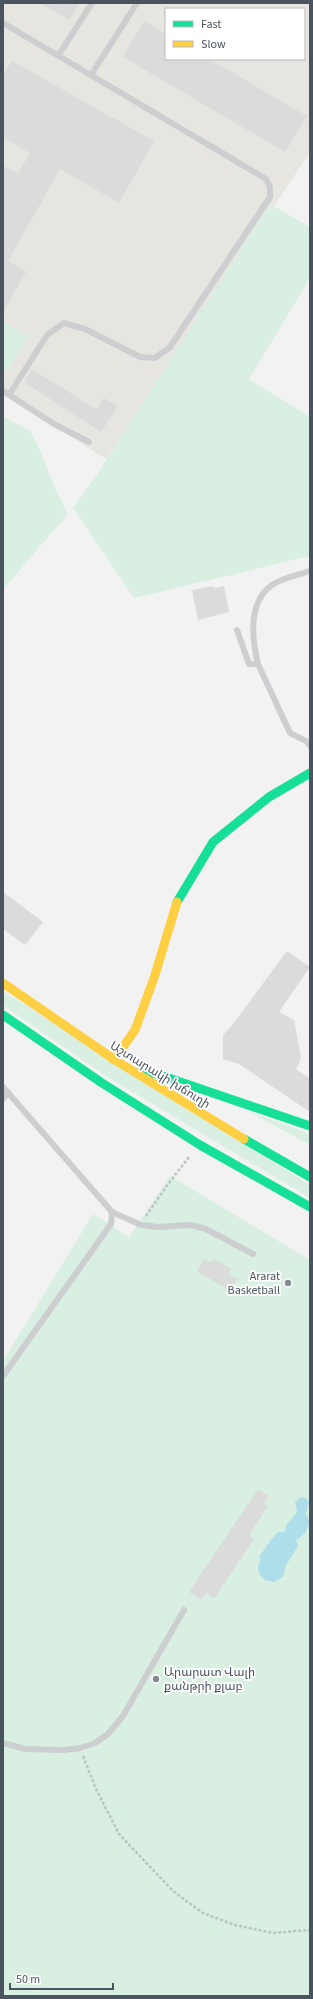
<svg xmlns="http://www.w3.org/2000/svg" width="313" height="1999" viewBox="0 0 313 1999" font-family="'Source Sans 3','Noto Sans Armenian',sans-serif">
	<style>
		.commercial { fill: #e7e5e0; fill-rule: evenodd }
		.green { fill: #d8efe2 }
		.water { fill: #afdeeb }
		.building { fill: #dbdbdc }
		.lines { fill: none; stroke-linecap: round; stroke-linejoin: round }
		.path { stroke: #bbc5c2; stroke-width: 2.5; stroke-dasharray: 3 2; stroke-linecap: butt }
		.lane { stroke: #ccced0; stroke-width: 6 }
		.fast { stroke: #16e098; stroke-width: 9 }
		.slow { stroke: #ffcf43; stroke-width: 9 }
		.poi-dot { fill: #858b92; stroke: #fff; stroke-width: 1.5 }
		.labels { text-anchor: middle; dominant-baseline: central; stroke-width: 3.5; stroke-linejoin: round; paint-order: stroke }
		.street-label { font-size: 12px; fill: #4a545e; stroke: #fff }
		.poi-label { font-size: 12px; fill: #4a545e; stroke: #fff; text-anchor: end }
	</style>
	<rect width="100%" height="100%" fill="#f2f2f2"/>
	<path class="commercial" d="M3,3H310V152L106,459L3,394ZM166,9H304V59H166Z"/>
	<g class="green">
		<path d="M270,204L310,227V278L249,379L310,417V556L134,598L73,508L96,476Z"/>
		<path d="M3,321L28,336L7,371L3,369Z"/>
		<path d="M3,416L30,431L40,450L54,486L68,514L3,589Z"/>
		<path d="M3,991L310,1185V1198L106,1076L3,1005Z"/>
		<path d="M248,1111L310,1134V1145Z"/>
		<path d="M170,1176L310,1260V1996H3V1361L93,1214L129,1237Z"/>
	</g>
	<path class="water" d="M301,1497L306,1498L309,1502L306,1514C313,1522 306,1536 296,1540L298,1546L286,1565L283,1577L274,1582L265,1580C258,1574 256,1567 261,1559L259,1557L273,1537L277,1539L274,1537L278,1532H285L286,1526L297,1512L295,1502Z"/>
	<g class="building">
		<path d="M41,3H79L69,20Z"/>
		<path d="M144,21L166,34V59H209L307,116L285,152L123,57Z"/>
		<path d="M12,61L154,141L119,203L60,169L8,261L26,272L3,312V165L18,174L30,153L3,137V76Z"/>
		<path d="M32,369L97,410L104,398L118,406L101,432L24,382Z"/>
		<path d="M213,586L214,588L224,586L229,612L198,620L192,590Z"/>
		<path d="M3,892L43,922L25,945L3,929Z"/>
		<path d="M287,951L310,967L279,1012L294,1020L301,1058L296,1069L310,1079V1112L239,1064L223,1059V1035L233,1024Z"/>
		<path d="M204,1259L211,1263L214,1259L231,1269L228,1274L237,1279L230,1291L197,1271Z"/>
		<path d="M258,1489L269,1496L264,1504L268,1506L249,1535L254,1539L214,1599L206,1593L201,1600L189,1592Z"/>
	</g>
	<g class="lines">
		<g class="path">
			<path d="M146,1216L166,1187L189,1157"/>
			<path d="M83,1756L96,1789L119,1834L173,1891L203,1913L235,1925L273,1933L310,1930"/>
		</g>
		<g class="lane">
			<path d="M3,23L266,179L270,187V197L170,347L155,358L140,357L85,329L64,323L47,335L9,395"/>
			<path d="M58,56L92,3"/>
			<path d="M91,75L137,3"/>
			<path d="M3,391L54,424L89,442"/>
			<path d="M237,630L249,664H258L290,733L306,741L310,746"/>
			<path d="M258,664C252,639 248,602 272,585C282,578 298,575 310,571"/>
			<path d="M3,1087L112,1212L141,1225L158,1227L191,1225L206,1229L253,1254"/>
			<path d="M3,1099L8,1093"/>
			<path d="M3,1376L111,1224L112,1212"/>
			<path d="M3,1743L25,1749L64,1750L80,1748L95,1743L108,1734L123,1716L184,1610"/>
		</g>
		<g class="fast">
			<path d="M177,902L213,842L269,797L310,773"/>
			<path d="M3,1015L102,1083L200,1145L310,1207"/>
			<path d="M137,1073L157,1074L310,1126"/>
			<path d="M244,1139L310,1177"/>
		</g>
		<g class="slow">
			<path d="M3,983L115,1060L244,1139"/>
			<path d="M114,1060L135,1030L154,978L177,902"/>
		</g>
	</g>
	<g class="poi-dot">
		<circle cx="288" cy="1283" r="4"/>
		<circle cx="156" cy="1679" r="4"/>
	</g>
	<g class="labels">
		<g class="street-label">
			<text transform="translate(160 1075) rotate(32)">Աշտարակի խճուղի</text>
		</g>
		<g class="poi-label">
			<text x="280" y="1276">Ararat<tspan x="280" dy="14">Basketball</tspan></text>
			<text x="164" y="1672" text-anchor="start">Արարատ Վալի<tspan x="164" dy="14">քանթրի քլաբ</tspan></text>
		</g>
	</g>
	<rect width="313" height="1999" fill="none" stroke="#4a545e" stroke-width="8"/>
	<rect x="165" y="8" width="140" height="52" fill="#ffffff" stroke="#b7bbbf"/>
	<rect x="173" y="21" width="20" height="6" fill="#16e098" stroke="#b7bbbf"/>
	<text x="201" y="28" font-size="12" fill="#4a545e">Fast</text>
	<rect x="173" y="41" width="20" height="6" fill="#ffcf43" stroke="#b7bbbf"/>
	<text x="201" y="48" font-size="12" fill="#4a545e">Slow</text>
	<path d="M10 1983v6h103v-6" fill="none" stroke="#4a545e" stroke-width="2"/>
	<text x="16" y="1983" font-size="12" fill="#4a545e" stroke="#ffffff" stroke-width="3" paint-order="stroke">50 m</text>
</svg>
